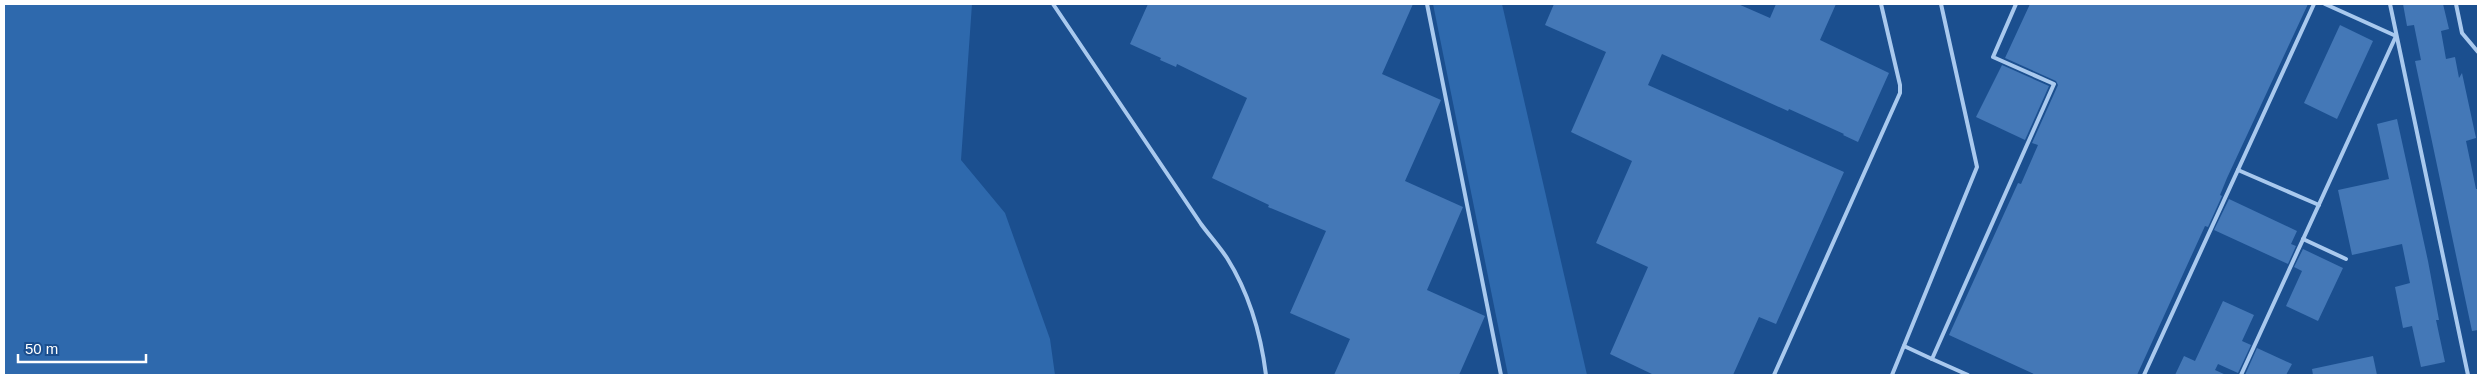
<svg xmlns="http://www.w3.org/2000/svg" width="2482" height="379" viewBox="0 0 2482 379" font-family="Helvetica,sans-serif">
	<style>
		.green { fill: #2e69ad }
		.building { fill: #4478b7 }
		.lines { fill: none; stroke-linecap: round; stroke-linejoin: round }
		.lane { stroke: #a9c9ee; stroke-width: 4 }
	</style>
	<rect width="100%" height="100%" fill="#1b4f8f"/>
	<g class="green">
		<path d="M4,4H972L961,160L1005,213L1050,339L1055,375H4Z"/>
		<path d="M1433,4H1502L1587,375H1508Z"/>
	</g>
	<g class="building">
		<path d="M1148,4H1413L1382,74L1441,100L1405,181L1463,207L1427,290L1485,316L1459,375H1334L1350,339L1290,313L1326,231L1268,207L1269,205L1212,178L1247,98L1177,64L1176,67L1160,60L1161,58L1130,44Z"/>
		<path d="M1554,4H1738L1770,18L1776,4H1836L1820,40L1889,73L1858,142L1843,135L1844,134L1789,109L1788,111L1662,54L1648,85L1844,172L1776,324L1759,317L1733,375H1654L1610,354L1648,267L1596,243L1632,161L1571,132L1606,52L1545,25Z"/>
		<path d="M2030,4H2308L2227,178L2220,195L2222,196L2208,227L2205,226L2137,375H2036L1949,335L2018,183L2021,184L2038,145L2032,143L2058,85L2056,81L2005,58Z"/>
		<path d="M2403,4H2443L2449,29L2441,31L2446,59L2455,57L2459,78L2462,73L2476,138L2466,141L2476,189H2478V330L2472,331L2415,61L2421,60L2414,25L2407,26Z"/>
		<path d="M2340,25L2373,41L2337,119L2304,103Z"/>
		<path d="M2002,65L2049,86L2025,140L1976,117Z"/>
		<path d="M2397,119L2428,261L2439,320H2436L2445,362L2421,367L2412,326L2403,328L2395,287L2410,283L2402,244L2352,255L2338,190L2389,179L2377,124Z"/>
		<path d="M2229,199L2297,231L2291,244L2296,246L2288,264L2214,230Z"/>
		<path d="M2303,249L2343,268L2318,321L2286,306L2302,271L2294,267Z"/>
		<path d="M2223,301L2254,315L2242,341L2251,345L2238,373L2218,364L2215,370L2226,375H2175L2184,356L2195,361Z"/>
		<path d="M2257,348L2292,364L2286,375H2245Z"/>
		<path d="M2373,356L2377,375H2313L2312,369Z"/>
	</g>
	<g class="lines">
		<g class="lane">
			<path d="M1053,4L1201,224C1209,235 1219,246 1227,258C1249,293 1261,335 1266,375"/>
			<path d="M1427,4L1501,375"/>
			<path d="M2390,4L2468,375"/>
			<path d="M2456,4L2462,33L2478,52"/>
			<path d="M2238,170L2319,205"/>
			<path d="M2303,239L2346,259"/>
			<path d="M1904,346L1932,359"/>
			<path d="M1774,375L1900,93V85L1881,4"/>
			<path d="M1892,375L1977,167L1941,4"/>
			<path d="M1968,375L1932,359L2054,84L1993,57L2016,4"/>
			<path d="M2144,375L2314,4"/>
			<path d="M2241,375L2396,36L2325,4"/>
		</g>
	</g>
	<rect width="2482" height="379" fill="none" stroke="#ffffff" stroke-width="10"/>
	<path d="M18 354v8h128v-8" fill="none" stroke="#ffffff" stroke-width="2.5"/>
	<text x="25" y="354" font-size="15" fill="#ffffff" stroke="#1b4f8f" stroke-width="4" paint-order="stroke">50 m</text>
</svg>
